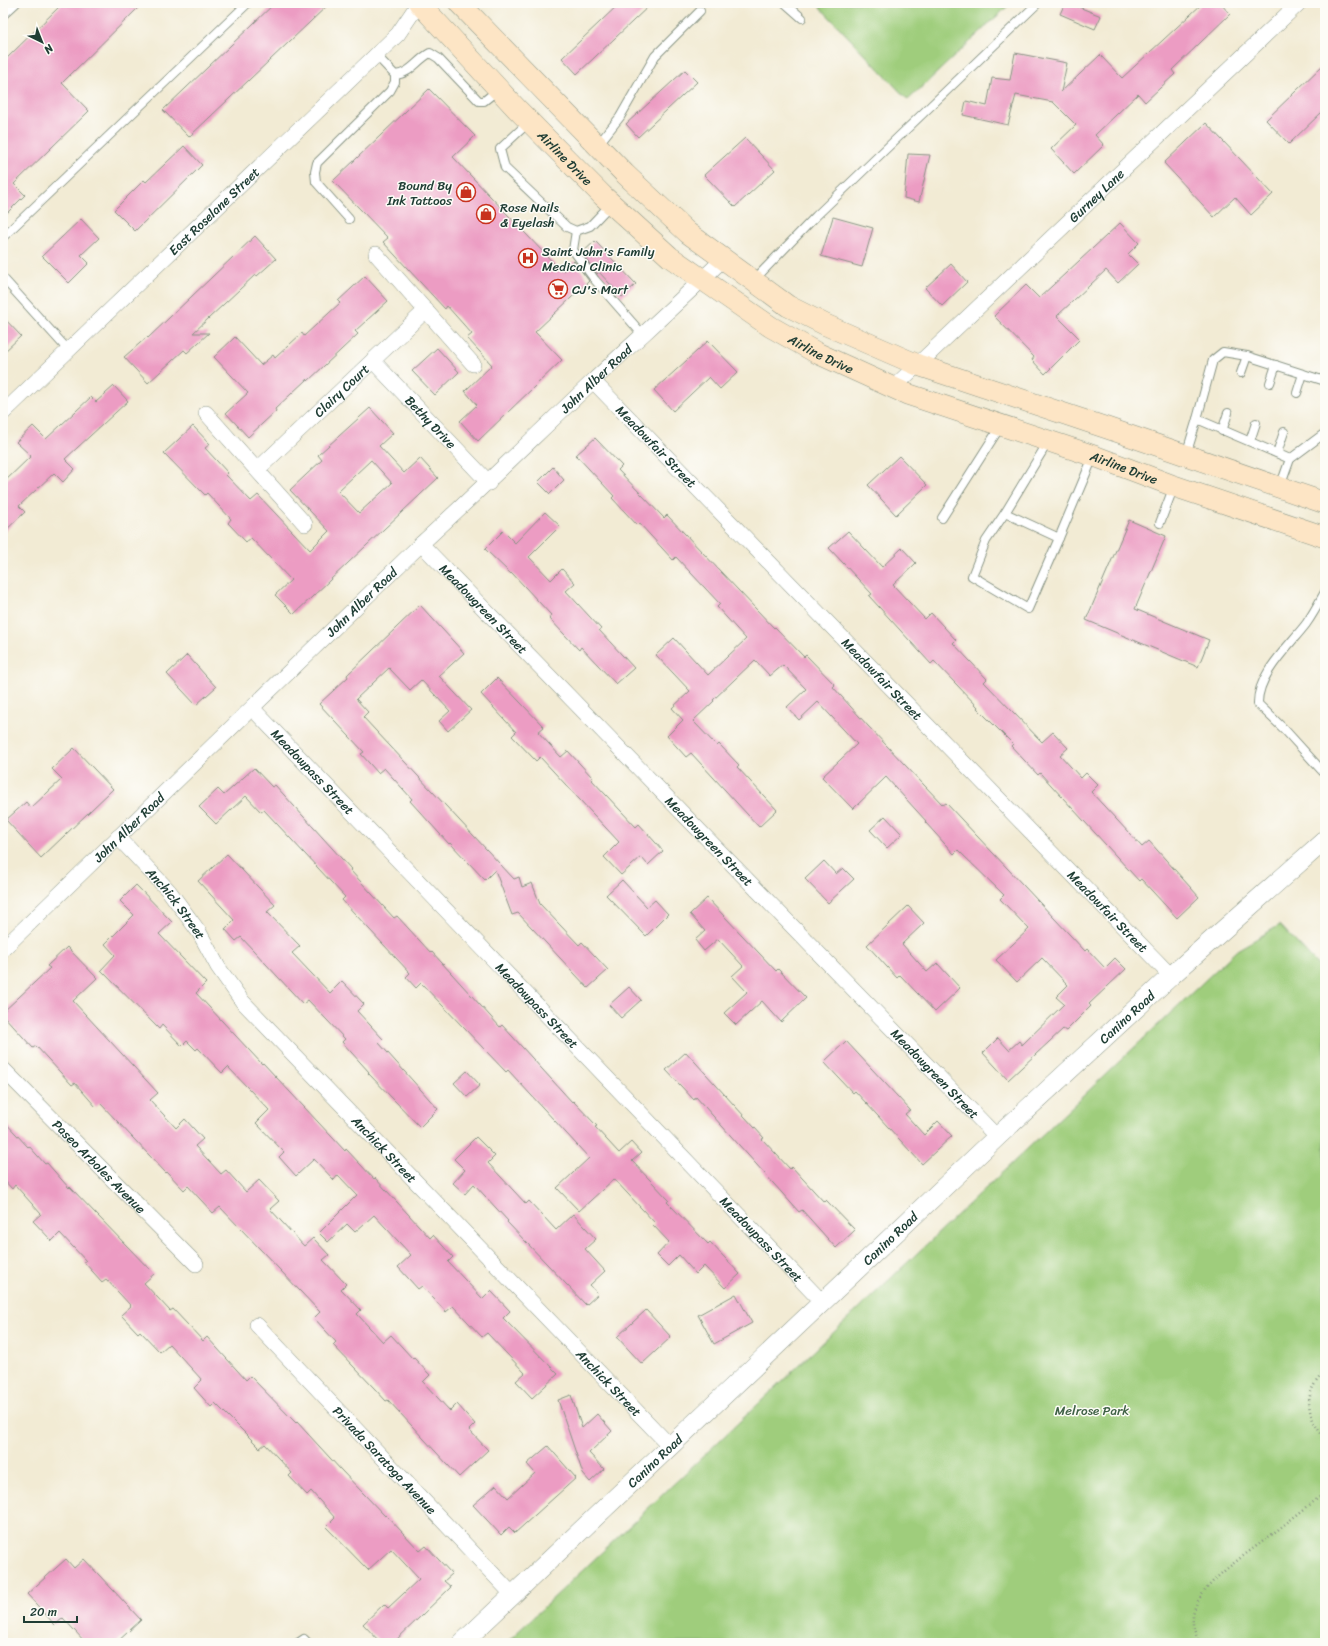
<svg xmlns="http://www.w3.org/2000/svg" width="1328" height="1646" viewBox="0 0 1328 1646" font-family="Sriracha,sans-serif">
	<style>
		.green { fill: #9fcd7c; stroke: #5f8558 }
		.building { fill: #ec9cc3; fill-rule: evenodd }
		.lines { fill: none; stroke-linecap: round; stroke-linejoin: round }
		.service-casing { stroke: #889484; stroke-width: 10 }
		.minor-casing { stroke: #889484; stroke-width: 16 }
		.tertiary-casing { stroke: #889484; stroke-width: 20 }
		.secondary-casing { stroke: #889484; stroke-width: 22 }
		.path { stroke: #889484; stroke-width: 2.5; stroke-dasharray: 1 3; stroke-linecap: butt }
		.service { stroke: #fff; stroke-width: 8 }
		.minor { stroke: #fff; stroke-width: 15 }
		.tertiary { stroke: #fff; stroke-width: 19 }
		.secondary { stroke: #fde5c5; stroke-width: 21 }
		.labels { text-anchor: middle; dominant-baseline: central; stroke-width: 3; stroke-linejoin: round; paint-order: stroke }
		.street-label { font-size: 13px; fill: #1f3d34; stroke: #fdfcf7 }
		.poi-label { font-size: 13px; fill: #1f3d34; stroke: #fdfcf7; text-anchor: start }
		.park-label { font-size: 13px; fill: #3f6146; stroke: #fdfcf7 }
	</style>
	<rect width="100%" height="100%" fill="#fdfcf7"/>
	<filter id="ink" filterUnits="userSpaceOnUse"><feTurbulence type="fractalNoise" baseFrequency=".025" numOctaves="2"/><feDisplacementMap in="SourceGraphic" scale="8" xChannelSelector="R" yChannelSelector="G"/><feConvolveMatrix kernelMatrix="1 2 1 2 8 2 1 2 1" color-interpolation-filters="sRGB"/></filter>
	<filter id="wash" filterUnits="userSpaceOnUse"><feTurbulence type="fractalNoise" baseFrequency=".012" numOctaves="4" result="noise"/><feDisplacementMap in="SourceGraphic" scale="16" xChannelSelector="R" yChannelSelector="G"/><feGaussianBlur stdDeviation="0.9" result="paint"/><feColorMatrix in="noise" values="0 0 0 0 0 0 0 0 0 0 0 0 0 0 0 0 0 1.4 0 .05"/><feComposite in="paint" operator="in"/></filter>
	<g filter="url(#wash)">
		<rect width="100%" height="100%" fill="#f2ebd4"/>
		<g class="green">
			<path d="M816,3H1011L908,100Z"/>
			<path d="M1280,925L1325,973V1643H506L1237,950Z"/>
		</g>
		<g id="blocks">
			<g class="building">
				<path d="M63,3H143L62,83L89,111L14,184L25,195L3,217V62Z"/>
				<path d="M275,3H330L189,137L163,110Z"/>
				<path d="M620,3H652L577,74L562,58Z"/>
				<path d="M1065,3H1069L1101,16L1095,29L1060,14Z"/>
				<path d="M1203,3H1220L1230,14L1172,70L1175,74L1145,102L1138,94L1095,135L1104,145L1074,174L1051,149L1076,125L1053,102L1016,95L1008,125L963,115L966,101L987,106L992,78L1010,80L1015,53L1067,63L1061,92L1100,55L1122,78Z"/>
				<path d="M1325,63V109L1289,144L1266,120Z"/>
				<path d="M685,70L697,82L638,137L626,124Z"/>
				<path d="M429,89L475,136L453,157L562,272L574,261L589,281L535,332L562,360L478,441L460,421L477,405L465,391L492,365L467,338L472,334L447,306L445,309L383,242L388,238L333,181Z"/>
				<path d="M1206,123L1273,194L1251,215L1235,197L1214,217L1164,163Z"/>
				<path d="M745,138L775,170L735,207L704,175Z"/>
				<path d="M184,146L202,165L135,231L114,210L144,180L146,182Z"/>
				<path d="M908,154L930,155L919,202L904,198Z"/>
				<path d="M833,217L873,228L862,267L821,256Z"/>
				<path d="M81,219L99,238L81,255L89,263L69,283L42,256Z"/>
				<path d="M1120,223L1139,243L1128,254L1138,264L1118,283L1106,270L1057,316L1080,339L1045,374L1032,360L1034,357L994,316L1026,285L1039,298Z"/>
				<path d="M255,236L276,259L257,276L255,275L193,333H209L187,353L184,350L148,383L124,357L147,337L148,338Z"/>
				<path d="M595,241L636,284L622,297L599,272L597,274L582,253Z"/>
				<path d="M951,264L967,282L942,306L925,288Z"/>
				<path d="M365,276L388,301L355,331L358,334L308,381L307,379L275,409L276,411L248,437L226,413L248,393L214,357L235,337L261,365L273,355L275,358L302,333L304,336L340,303L338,301Z"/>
				<path d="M3,317L21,336L3,353Z"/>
				<path d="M708,341L738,372L720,389L709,377L673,411L654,390Z"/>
				<path d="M437,348L459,372L435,395L412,371Z"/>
				<path d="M114,386L128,401L65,459L75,469L63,482L54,473L19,506L25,512L3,533V483L31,456L16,442L33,426L46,439L91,397L96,402Z"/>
				<path d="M370,408L393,433L379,446L404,473L420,458L438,478L294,614L275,595L291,580L251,538L246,542L228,523L231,519L207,493L205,495L164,453L193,426L210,444L205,448L228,473L226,475L251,501L258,495L310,550L329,531L290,490L322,460L318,455ZM371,460L392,483L359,513L338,491Z"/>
				<path d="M595,438L622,466L618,470L664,518L667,515L774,628L775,627L804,657L806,655L835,685L833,687L868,726L943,805L946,803L1085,951L1087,949L1105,968L1115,958L1126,969L1089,1004L1091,1006L1066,1031L1063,1029L1008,1080L983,1053L998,1038L1009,1050L1019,1041L1022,1045L1064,1004L1056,997L1068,985L1042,958L1017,982L996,960L1029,929L1000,899L1004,895L958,850L954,854L925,822L926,821L886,777L853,809L822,777L857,744L818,702L799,720L787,707L806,689L783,665L770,676L755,660L713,700L714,701L693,721L717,746L719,744L739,765L737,767L777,810L759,827L691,753L686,757L667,736L683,720L672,708L690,691L656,655L674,638L708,675L746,639L717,607L720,604L676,557L673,560L639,523L637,525L612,498L614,496L576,455Z"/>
				<path d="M899,456L927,485L896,515L868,485Z"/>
				<path d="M553,467L564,480L550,494L538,482Z"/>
				<path d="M545,512L560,526L529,557L551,580L562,569L575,583L566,591L601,629L599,630L634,668L616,684L581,647L579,650L549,618L551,615L512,573L511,574L485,549L503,531L515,543Z"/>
				<path d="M1129,520L1166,536L1135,609L1209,640L1198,667L1086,620Z"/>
				<path d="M848,531L882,567L902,548L916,563L893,585L925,619L931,613L956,640L953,643L987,679L984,682L1042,742L1053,732L1068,748L1060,755L1081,778L1086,773L1098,785L1091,792L1142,847L1149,841L1199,897L1177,918L1141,879L1139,881L1040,773L1038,775L1011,746L1013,744L977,708L978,707L934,661L931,664L869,596L872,594L829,548Z"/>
				<path d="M420,605L464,653L439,676L471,710L448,731L439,721L450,711L421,680L410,690L389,668L356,699L368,712L363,717L514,879L519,877L522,887L532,883L540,904L579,945L582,942L608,970L588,988L518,913L512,915L495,870L485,880L450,843L449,844L410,801L412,799L384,768L378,773L361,754L364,752L319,704L348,677L347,675Z"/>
				<path d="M187,655L216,687L196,705L167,674Z"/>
				<path d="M497,678L544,727L538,732L561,757L568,751L592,777L591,779L636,827L639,824L663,851L648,865L641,857L621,875L604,857L619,842L540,757L536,761L512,736L516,732L481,694Z"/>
				<path d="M74,748L113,789L41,858L6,820L26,802L31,808L62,779L52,769Z"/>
				<path d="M254,768L272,787L275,785L351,869L350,870L394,918L397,916L431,953L432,952L500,1027L502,1025L572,1102L573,1101L597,1126L595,1127L619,1153L631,1142L641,1153L632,1161L669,1200L667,1202L708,1244L710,1242L740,1274L725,1288L704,1266L696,1274L679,1255L668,1266L657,1255L669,1242L653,1225L655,1223L614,1179L579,1211L557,1188L589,1158L508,1070L506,1072L421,983L416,988L406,977L410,973L342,900L345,897L264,810L261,812L246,796L216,824L199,807L218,789L224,795Z"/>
				<path d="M885,816L902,834L887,848L870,830Z"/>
				<path d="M227,854L275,905L267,912L300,946L292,953L330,993L342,981L364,1004L357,1011L383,1039L379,1043L438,1109L420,1127L368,1073L369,1072L342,1042L345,1039L308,1000L303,1004L241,937L236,941L225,929L234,920L198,881Z"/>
				<path d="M824,861L836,874L843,868L854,879L828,903L805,879Z"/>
				<path d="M622,880L647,907L655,900L668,914L646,936L606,895Z"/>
				<path d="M136,885L172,922L159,934L206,983L196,993L262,1064L263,1063L345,1151L346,1149L374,1179L375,1178L430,1238L433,1235L453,1257L448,1262L483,1299L491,1291L510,1311L503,1318L558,1374L532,1398L516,1381L525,1373L487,1333L482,1337L453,1306L446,1312L422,1286L418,1289L398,1267L411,1255L374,1215L355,1232L347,1224L328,1242L319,1233L357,1195L338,1175L334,1180L314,1159L296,1176L279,1157L284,1152L256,1123L269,1110L228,1067L222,1073L198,1048L196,1050L187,1041L182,1046L162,1025L159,1029L101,970L115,955L105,944L134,915L120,901Z"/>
				<path d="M707,898L776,971L778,969L806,998L781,1022L762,1001L736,1025L724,1013L747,992L732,976L743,966L718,939L704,951L695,940L705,931L690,914Z"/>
				<path d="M908,906L924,923L902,944L927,972L937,963L960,988L935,1012L900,975L897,978L867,945Z"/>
				<path d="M67,947L97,978L73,1001L158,1093L150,1100L176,1128L185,1119L203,1139L195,1146L221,1174L226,1170L246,1192L259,1180L279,1201L270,1209L304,1246L313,1238L329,1255L323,1260L346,1284L341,1289L361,1310L357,1314L383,1342L391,1335L413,1359L414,1358L430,1375L423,1382L450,1411L457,1404L475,1424L469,1430L488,1450L459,1477L388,1400L386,1401L374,1388L333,1345L336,1342L314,1318L320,1312L220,1207L213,1213L188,1186L184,1190L167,1172L166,1173L100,1103L96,1107L75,1083L72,1085L36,1046L33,1048L3,1015V1012L50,968L47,966Z"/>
				<path d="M629,987L641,1000L621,1018L609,1005Z"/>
				<path d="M846,1041L910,1110L905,1114L924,1135L938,1121L952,1136L922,1164L855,1091L853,1093L824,1062Z"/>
				<path d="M686,1052L764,1138L762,1139L790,1169L792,1167L824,1202L826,1200L855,1230L836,1248L802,1210L799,1212L696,1097L694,1100L666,1070Z"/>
				<path d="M467,1071L480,1085L467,1097L454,1083Z"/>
				<path d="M3,1120L28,1147L29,1146L45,1164L47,1163L69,1188L70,1187L154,1274L144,1283L170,1311L173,1309L203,1341L207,1337L246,1380L250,1376L296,1423L297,1422L341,1470L385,1516L386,1515L420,1551L426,1546L452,1574L444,1581L451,1587L393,1643H381L363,1624L384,1604L388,1608L419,1579L391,1549L368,1570L326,1527L335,1518L311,1491L307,1495L289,1476L292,1473L265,1444L260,1448L215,1403L211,1407L194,1388L202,1380L169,1344L160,1352L140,1331L138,1333L121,1315L131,1306L106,1279L102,1282L84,1262L86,1261L60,1233L52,1241L33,1221L41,1214L15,1185L12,1189L3,1179Z"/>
				<path d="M476,1137L495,1156L488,1163L526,1204L529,1201L556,1230L573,1214L596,1239L585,1249L605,1271L590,1285L598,1294L586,1305L507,1222L508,1221L474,1184L465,1194L453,1183L465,1170L454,1159Z"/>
				<path d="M736,1294L752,1323L714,1344L698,1315Z"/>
				<path d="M646,1310L671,1337L642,1364L617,1337Z"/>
				<path d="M571,1395L582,1428L597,1414L612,1431L589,1453L604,1469L590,1482L583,1474L558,1400Z"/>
				<path d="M548,1446L576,1478L515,1533L509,1527L501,1535L473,1505L496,1485L508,1498L535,1473L527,1464Z"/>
				<path d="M66,1559L74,1568L84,1559L141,1620L116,1643H86L63,1618L55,1625L27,1594Z"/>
			</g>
		</g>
	</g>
	<g filter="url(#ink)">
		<use href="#blocks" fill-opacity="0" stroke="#889484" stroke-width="1"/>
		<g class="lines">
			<defs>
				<g id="service">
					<path d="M785,3L802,18"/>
					<path d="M3,15L16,3"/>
					<path d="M395,75C410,74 417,60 430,53L438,58L479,101H484L499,89"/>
					<path d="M529,122L500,149L505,168L567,227L576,231L590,226L611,204"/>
					<path d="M597,146L620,117L655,56L700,11"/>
					<path d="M349,219L316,182L315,172L317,163L390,91L395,82V75L376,55"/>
					<path d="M576,231L573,250L595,280L643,335"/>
					<path d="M3,237L248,3"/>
					<path d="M3,278L69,351"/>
					<path d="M754,280L816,216L1038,3"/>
					<path d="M1241,373L1247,356"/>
					<path d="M1270,383L1276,365"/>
					<path d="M1297,393L1303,374"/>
					<path d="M1197,419L1213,360L1223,352L1247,356L1325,381"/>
					<path d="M1222,431L1228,413"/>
					<path d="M1250,441L1256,423"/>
					<path d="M1048,442L1005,513L1059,538L1093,457"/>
					<path d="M1277,453L1284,432"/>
					<path d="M1186,455L1197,419L1290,459L1280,487"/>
					<path d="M1290,459L1325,433"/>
					<path d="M1005,513L986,541L972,576L1028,609L1059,538"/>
					<path d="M942,518L1000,427"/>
					<path d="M1160,523L1174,486"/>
					<path d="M1325,592C1319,603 1313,614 1306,624C1289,646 1257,675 1258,704L1285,730L1325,774"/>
					<path d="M298,1643L304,1639L308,1643"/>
				</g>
				<g id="minor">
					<path d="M376,254L473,364"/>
					<path id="s1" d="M373,361L489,483"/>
					<path id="s2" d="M593,381L1171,976"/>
					<path id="s3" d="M893,388L1299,3"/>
					<path id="s4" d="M3,413L398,34L419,3"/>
					<path d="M206,413L305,524"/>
					<path id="s5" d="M257,470L426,310"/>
					<path id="s6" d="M421,544L997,1137"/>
					<path id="s7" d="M252,708L823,1303"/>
					<path id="s8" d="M118,837L169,891L199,932L218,967L242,1001L670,1446"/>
					<path id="s9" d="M3,949L421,544C479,491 535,436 593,381C636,340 681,301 723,259"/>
					<path id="s10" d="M3,1069L196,1264"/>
					<path id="s11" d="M257,1325L513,1595"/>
				</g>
				<g id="tertiary">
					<path id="s12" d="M462,1643L997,1137L1171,976L1325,840"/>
				</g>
				<g id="secondary">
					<path id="s13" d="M419,3L517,109L603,196L670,257L771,327L817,353L907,394L1097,457L1174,486L1325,537"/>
					<path d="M459,3L625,174L688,233L788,306L826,325L918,365L1107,428L1325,503"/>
				</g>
			</defs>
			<use href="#service" class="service-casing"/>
			<use href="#minor" class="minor-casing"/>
			<use href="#tertiary" class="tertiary-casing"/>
			<use href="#secondary" class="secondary-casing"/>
			<g class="path">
				<path d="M1325,1372C1302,1392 1306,1417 1325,1438"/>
				<path d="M1200,1643C1193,1631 1190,1618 1196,1605C1207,1580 1241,1558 1262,1542C1283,1526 1304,1509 1325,1493"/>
			</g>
			<use href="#service" class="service"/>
			<use href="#minor" class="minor"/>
			<use href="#tertiary" class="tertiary"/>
			<use href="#secondary" class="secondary"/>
		</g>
	</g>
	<defs>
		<symbol id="shop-ring" viewBox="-11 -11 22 22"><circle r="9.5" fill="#fdfcf7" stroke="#c8321e" stroke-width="1.5"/><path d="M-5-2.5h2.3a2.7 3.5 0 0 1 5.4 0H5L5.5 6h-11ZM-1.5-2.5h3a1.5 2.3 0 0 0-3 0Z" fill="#c8321e"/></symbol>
		<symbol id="hospital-ring" viewBox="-11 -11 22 22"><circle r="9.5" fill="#fdfcf7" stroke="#c8321e" stroke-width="1.5"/><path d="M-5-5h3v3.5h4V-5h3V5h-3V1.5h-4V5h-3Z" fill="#c8321e"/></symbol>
		<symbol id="supermarket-ring" viewBox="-11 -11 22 22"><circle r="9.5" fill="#fdfcf7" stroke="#c8321e" stroke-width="1.5"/><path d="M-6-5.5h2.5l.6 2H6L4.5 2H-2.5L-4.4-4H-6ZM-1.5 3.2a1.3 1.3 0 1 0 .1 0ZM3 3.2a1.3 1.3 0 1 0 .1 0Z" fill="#c8321e"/></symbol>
	</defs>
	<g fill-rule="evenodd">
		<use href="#shop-ring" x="455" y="181" width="22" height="22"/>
		<use href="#shop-ring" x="475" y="203" width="22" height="22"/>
		<use href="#hospital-ring" x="517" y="247" width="22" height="22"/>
		<use href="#supermarket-ring" x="547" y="278" width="22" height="22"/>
	</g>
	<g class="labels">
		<g class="street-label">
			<text stroke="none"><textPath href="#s13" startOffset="213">Airline Drive</textPath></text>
			<text stroke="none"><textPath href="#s3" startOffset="280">Gurney Lane</textPath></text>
			<text stroke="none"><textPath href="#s4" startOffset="292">East Roselane Street</textPath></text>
			<text stroke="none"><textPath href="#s13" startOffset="537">Airline Drive</textPath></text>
			<text stroke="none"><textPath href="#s9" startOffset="823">John Alber Road</textPath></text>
			<text stroke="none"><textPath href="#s5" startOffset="116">Clairy Court</textPath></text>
			<text stroke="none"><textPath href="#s1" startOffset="84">Bethy Drive</textPath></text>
			<text stroke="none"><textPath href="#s2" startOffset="91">Meadowfair Street</textPath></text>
			<text stroke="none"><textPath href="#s13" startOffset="861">Airline Drive</textPath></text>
			<text stroke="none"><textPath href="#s9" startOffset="499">John Alber Road</textPath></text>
			<text stroke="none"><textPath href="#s6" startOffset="90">Meadowgreen Street</textPath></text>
			<text stroke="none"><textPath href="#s2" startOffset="415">Meadowfair Street</textPath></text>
			<text stroke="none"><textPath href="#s7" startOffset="88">Meadowpass Street</textPath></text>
			<text stroke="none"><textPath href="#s9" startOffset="175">John Alber Road</textPath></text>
			<text stroke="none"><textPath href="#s6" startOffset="414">Meadowgreen Street</textPath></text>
			<text stroke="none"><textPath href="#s8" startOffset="88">Anchick Street</textPath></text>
			<text stroke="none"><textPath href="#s2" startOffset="739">Meadowfair Street</textPath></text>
			<text stroke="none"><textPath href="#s7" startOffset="412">Meadowpass Street</textPath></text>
			<text stroke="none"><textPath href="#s12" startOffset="913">Canino Road</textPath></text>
			<text stroke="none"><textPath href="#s6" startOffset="738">Meadowgreen Street</textPath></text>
			<text stroke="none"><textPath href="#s8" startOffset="412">Anchick Street</textPath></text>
			<text stroke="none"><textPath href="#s10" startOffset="137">Paseo Arboles Avenue</textPath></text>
			<text stroke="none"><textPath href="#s12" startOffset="589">Canino Road</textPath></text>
			<text stroke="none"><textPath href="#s7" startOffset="736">Meadowpass Street</textPath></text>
			<text stroke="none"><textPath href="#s8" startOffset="736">Anchick Street</textPath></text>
			<text stroke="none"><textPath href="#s11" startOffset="186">Privada Saratoga Avenue</textPath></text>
			<text stroke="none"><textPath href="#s12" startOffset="265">Canino Road</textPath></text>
		</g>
		<g class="poi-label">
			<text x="452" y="185" text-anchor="end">Bound By<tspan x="452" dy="15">Ink Tattoos</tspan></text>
			<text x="500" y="207">Rose Nails<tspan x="500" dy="15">&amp; Eyelash</tspan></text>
			<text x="542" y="251">Saint John's Family<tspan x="542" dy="15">Medical Clinic</tspan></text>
			<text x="572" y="289">CJ's Mart</text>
		</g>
		<g class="park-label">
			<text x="1092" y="1410">Melrose Park</text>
		</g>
	</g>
	<rect width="1328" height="1646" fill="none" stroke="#fdfcf7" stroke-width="16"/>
	<g transform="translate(42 42) rotate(137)" stroke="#fdfcf7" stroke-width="3" paint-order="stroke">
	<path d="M0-3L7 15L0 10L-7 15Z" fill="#1f3d34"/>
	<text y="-6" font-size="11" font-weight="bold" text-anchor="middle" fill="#1f3d34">N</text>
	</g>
	<path d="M24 1616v6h53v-6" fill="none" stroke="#1f3d34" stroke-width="2"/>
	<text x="30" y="1616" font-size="12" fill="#1f3d34" stroke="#fdfcf7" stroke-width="3" paint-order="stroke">20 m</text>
</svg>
